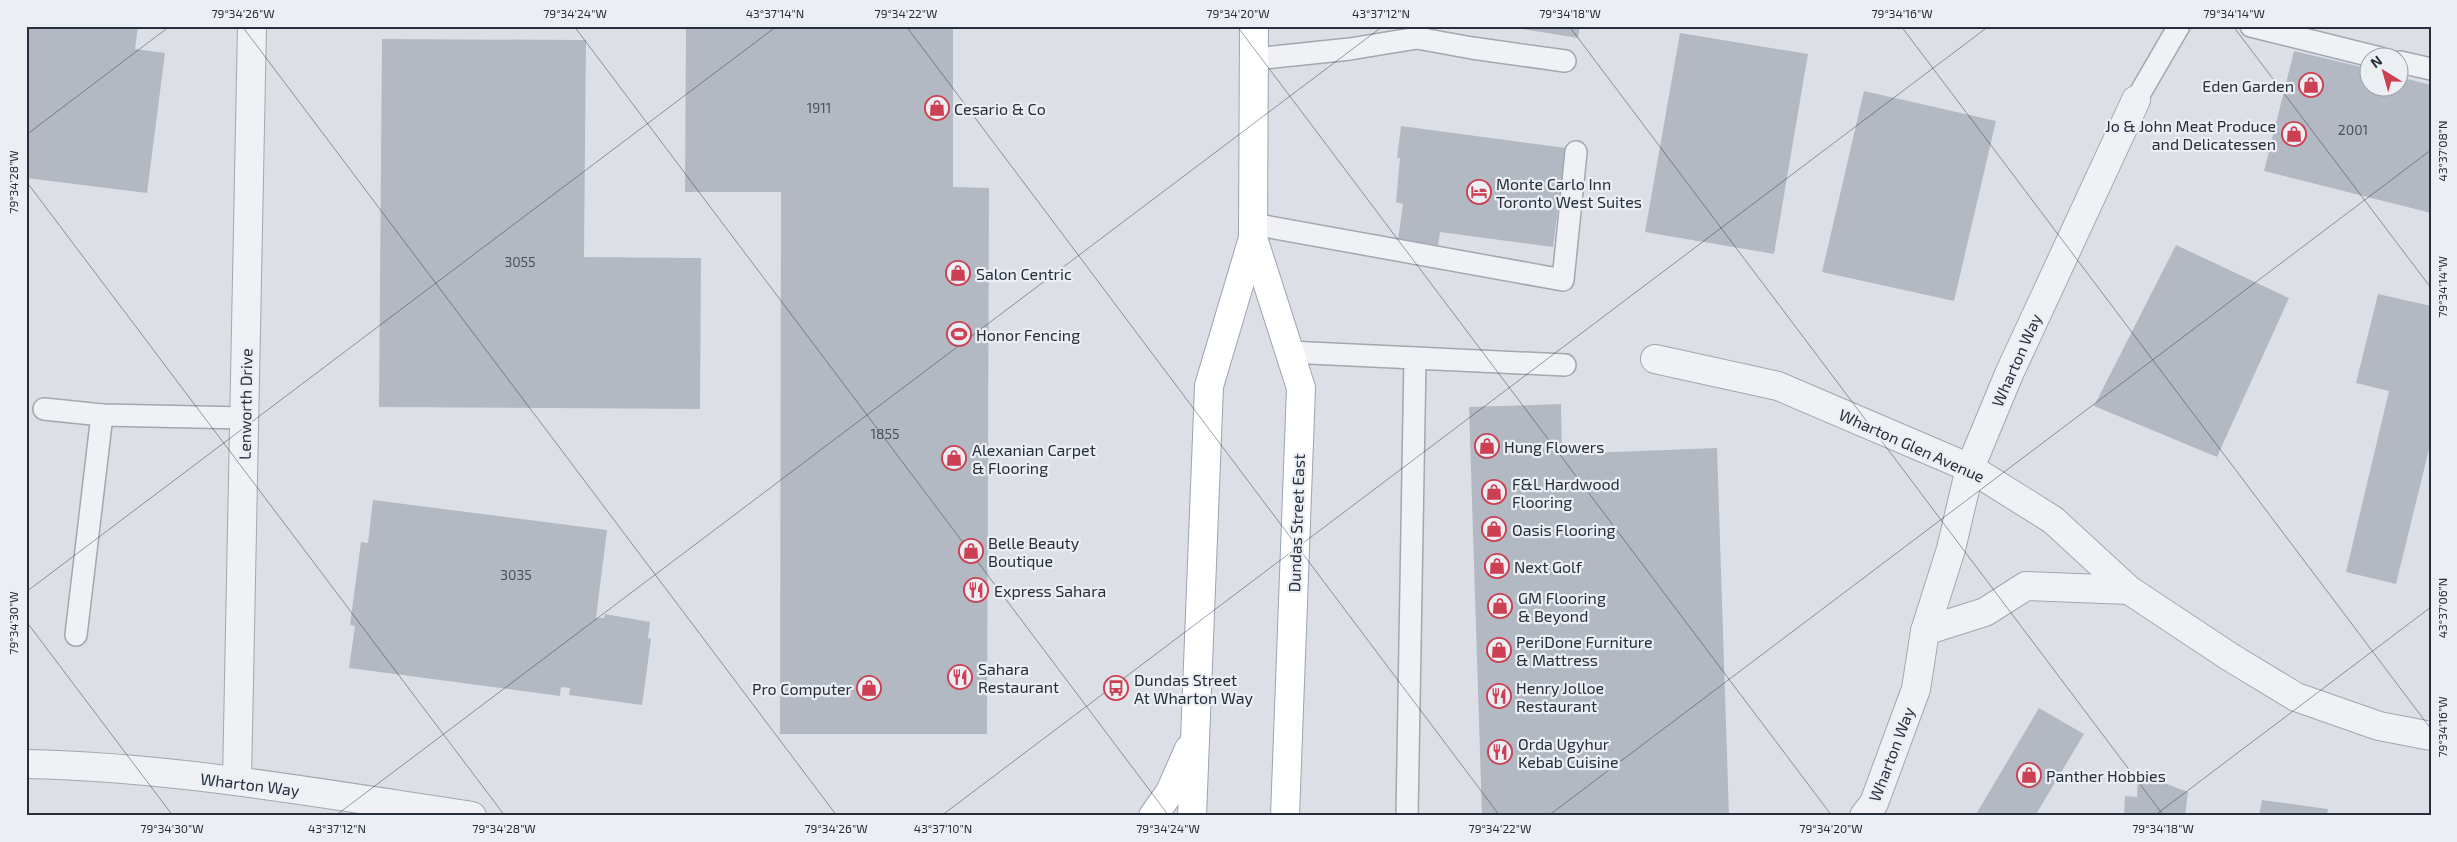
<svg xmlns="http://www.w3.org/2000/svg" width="2457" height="842" viewBox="0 0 2457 842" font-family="'Exo 2',sans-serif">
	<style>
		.building { fill: #b3b9c3 }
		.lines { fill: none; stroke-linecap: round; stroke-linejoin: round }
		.lane-casing { stroke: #a2a7b0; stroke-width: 24 }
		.street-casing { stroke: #a2a7b0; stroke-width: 30 }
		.primary-casing { stroke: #9ba4b2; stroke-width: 30 }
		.lane { stroke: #eff1f5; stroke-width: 21 }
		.street { stroke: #eff1f5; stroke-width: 28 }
		.primary { stroke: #fff; stroke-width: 28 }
		.ticks { fill: none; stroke: #262e3c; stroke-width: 1; stroke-opacity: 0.45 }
		.labels { text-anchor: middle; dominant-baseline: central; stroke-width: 4.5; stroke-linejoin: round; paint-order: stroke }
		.number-label { font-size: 14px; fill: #49515e }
		.poi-label { font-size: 16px; fill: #262e3c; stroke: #ebeff4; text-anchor: start }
		.street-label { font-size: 16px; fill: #262e3c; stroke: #ebeff4 }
		.neatline { fill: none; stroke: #262e3c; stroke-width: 2 }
		.ticks-label { font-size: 12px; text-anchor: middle; fill: #262e3c }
	</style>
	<rect width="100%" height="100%" fill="#dce0e6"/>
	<g class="building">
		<path d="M26,26H138L135,49L165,53L147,193L26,178Z"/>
		<path d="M686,26H953V187L989,188L987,734H780L781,192H685Z"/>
		<path d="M1504,26H1580L1578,38Z"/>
		<path d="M1680,33L1808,54L1774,254L1645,232Z"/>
		<path d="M382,39L586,40L584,257L701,258L700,409L379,407Z"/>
		<path d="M2294,51L2370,69V88H2400V77L2431,85V213L2264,171Z"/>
		<path d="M1864,91L1996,121L1954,301L1822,272Z"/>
		<path d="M1401,126L1566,148L1553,247L1440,232L1438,245L1398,240L1403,204L1396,202L1400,158H1397Z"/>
		<path d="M2176,245L2289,298L2217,457L2094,406Z"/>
		<path d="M2378,294L2431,306V441L2396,584L2346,572L2389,391L2356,383Z"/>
		<path d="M1561,404L1562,454L1717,448L1729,816H1482L1469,407Z"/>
		<path d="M373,500L607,530L596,618H604L605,614L650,622L648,638L651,639L642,705L569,695L570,688L561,687L560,696L349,668L355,626L350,625L361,542L368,543Z"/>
		<path d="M2039,708L2084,734L2035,816H1975Z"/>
		<path d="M2138,773L2188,792L2185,816H2124L2125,796L2137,797Z"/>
		<path d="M2262,800L2328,809L2327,816H2259Z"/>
	</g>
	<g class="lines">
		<defs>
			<g id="lane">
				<path d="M2251,26L2380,58"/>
				<path d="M1417,38L1472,48L1565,61"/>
				<path d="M1254,59L1350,49L1417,38L1418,26"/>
				<path d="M2400,62L2431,69"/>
				<path d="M2136,100L2179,26"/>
				<path d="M1253,224L1563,280L1576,152"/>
				<path d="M1289,352L1415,358L1407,816"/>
				<path d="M1415,358L1565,365"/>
				<path d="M44,409L102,415L245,418"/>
				<path d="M76,635L102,415"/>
			</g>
			<g id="street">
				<path d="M1655,359L1778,386L1970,468L2053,520L2129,590L2230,657L2296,697L2379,726L2431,736"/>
				<path d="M1925,631L1985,612L2026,586L2129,590"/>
				<path d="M26,764C176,767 324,794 472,816"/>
				<path d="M237,781L252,26"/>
				<path d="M1864,816L1874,803L1916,689L1925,631L1951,549L1970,468L2009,374L2136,100"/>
			</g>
			<g id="primary">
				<path d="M1254,26L1253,238L1301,388L1285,816"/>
				<path d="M1153,816L1170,792L1189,749"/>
				<path d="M1192,816L1209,386L1253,238"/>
			</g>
		</defs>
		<use href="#lane" class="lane-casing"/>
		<use href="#street" class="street-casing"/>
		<use href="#primary" class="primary-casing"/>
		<use href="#lane" class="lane"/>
		<use href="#street" class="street"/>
		<use href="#primary" class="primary"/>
	</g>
	<path class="ticks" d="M242,26L837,816M574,26L1169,816M906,26L1500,816M1237,26L1832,816M1569,26L2164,816M1901,26L2431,729M2233,26L2431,288M26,135L170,26M26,181L505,816M26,592L777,26M26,621L173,816M335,816L1383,26M941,816L1989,26M1548,816L2431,150M2154,816L2431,607"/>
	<defs>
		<symbol id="shop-ring" viewBox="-11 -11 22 22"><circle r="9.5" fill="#ebeff4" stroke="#cd3f52" stroke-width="1.5"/><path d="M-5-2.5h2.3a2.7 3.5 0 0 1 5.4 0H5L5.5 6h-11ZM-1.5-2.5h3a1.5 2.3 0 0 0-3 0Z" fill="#cd3f52"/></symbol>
		<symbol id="hotel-ring" viewBox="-11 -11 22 22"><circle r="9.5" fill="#ebeff4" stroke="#cd3f52" stroke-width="1.5"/><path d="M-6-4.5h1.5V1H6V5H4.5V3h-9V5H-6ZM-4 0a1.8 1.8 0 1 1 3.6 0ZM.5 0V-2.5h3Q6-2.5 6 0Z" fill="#cd3f52"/></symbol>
		<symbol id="stadium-ring" viewBox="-11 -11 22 22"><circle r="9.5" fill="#ebeff4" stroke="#cd3f52" stroke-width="1.5"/><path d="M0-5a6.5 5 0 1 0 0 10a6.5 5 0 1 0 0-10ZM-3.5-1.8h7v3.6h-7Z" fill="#cd3f52"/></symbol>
		<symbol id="restaurant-ring" viewBox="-11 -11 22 22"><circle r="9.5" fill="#ebeff4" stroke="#cd3f52" stroke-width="1.5"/><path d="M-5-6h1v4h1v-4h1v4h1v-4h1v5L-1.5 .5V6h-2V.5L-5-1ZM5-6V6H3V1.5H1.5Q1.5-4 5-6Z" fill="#cd3f52"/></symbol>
		<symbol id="bus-ring" viewBox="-11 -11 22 22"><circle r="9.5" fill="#ebeff4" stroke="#cd3f52" stroke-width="1.5"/><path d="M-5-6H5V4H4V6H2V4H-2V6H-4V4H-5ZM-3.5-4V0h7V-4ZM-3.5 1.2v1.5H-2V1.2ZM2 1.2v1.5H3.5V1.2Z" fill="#cd3f52"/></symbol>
	</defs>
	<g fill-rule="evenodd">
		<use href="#shop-ring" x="2297" y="71" width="28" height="28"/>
		<use href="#shop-ring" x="923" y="94" width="28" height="28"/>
		<use href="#shop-ring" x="2280" y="120" width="28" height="28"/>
		<use href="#hotel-ring" x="1465" y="178" width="28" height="28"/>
		<use href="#shop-ring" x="944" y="259" width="28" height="28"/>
		<use href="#stadium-ring" x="945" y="320" width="28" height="28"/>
		<use href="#shop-ring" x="1473" y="432" width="28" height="28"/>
		<use href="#shop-ring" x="940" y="444" width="28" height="28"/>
		<use href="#shop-ring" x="1480" y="478" width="28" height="28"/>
		<use href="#shop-ring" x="1480" y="515" width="28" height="28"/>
		<use href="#shop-ring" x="957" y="537" width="28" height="28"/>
		<use href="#shop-ring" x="1483" y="552" width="28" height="28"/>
		<use href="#restaurant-ring" x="962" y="576" width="28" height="28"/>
		<use href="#shop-ring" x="1486" y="592" width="28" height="28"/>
		<use href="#shop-ring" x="1485" y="636" width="28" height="28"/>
		<use href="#restaurant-ring" x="946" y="663" width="28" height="28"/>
		<use href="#shop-ring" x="855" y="674" width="28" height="28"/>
		<use href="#bus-ring" x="1102" y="674" width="28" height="28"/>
		<use href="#restaurant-ring" x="1485" y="682" width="28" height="28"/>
		<use href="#restaurant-ring" x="1486" y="738" width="28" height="28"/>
		<use href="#shop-ring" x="2015" y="761" width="28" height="28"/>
	</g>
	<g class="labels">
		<g class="number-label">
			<text x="819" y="107">1911</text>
			<text x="2353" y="129">2001</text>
			<text x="520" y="261">3055</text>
			<text x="885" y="433">1855</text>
			<text x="516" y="574">3035</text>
		</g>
		<g class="poi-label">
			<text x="2294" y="85" text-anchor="end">Eden Garden</text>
			<text x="954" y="108">Cesario &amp; Co</text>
			<text x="2276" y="125" text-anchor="end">Jo &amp; John Meat Produce<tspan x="2276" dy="18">and Delicatessen</tspan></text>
			<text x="1496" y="183">Monte Carlo Inn<tspan x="1496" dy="18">Toronto West Suites</tspan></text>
			<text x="976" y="273">Salon Centric</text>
			<text x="976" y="334">Honor Fencing</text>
			<text x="1504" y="446">Hung Flowers</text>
			<text x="972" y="449">Alexanian Carpet<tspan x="972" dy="18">&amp; Flooring</tspan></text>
			<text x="1512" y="483">F&amp;L Hardwood<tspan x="1512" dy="18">Flooring</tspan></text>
			<text x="1512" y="529">Oasis Flooring</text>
			<text x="988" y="542">Belle Beauty<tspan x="988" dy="18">Boutique</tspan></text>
			<text x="1514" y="566">Next Golf</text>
			<text x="994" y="590">Express Sahara</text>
			<text x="1518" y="597">GM Flooring<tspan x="1518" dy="18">&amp; Beyond</tspan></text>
			<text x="1516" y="641">PeriDone Furniture<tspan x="1516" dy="18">&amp; Mattress</tspan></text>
			<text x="978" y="668">Sahara<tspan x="978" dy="18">Restaurant</tspan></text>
			<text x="1134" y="679">Dundas Street<tspan x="1134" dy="18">At Wharton Way</tspan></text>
			<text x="1516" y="687">Henry Jolloe<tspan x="1516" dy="18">Restaurant</tspan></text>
			<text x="852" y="688" text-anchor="end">Pro Computer</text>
			<text x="1518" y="743">Orda Ugyhur<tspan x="1518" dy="18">Kebab Cuisine</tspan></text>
			<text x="2046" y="775">Panther Hobbies</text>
		</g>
		<g class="street-label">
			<text transform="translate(2016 360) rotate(-66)">Wharton Way</text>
			<text transform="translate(245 404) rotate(-89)">Lenworth Drive</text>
			<text transform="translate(1912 445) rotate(24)">Wharton Glen Avenue</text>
			<text transform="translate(1296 523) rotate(-88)">Dundas Street East</text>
			<text transform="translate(1891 754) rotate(-69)">Wharton Way</text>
			<text transform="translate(250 784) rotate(7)">Wharton Way</text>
		</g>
	</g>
	<rect width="2457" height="842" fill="none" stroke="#ebeff4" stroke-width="55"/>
	<g transform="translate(2384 72) rotate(323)"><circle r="24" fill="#ebeff4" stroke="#9ca2aa"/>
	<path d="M0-4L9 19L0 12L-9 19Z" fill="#cd3f52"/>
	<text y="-8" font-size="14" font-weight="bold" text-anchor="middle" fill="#262e3c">N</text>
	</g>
	<rect x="28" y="28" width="2402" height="786" class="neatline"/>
	<g class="ticks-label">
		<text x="243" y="18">79°34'26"W</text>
		<text x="575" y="18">79°34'24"W</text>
		<text x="775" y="18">43°37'14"N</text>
		<text x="906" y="18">79°34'22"W</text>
		<text x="1238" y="18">79°34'20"W</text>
		<text x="1381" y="18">43°37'12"N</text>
		<text x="1570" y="18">79°34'18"W</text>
		<text x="1902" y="18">79°34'16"W</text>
		<text x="2234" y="18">79°34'14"W</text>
		<text transform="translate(2443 151) rotate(-90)" y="4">43°37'08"N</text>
		<text transform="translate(14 182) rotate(-90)" y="4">79°34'28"W</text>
		<text transform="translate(2443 287) rotate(-90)" y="4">79°34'14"W</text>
		<text transform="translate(2443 608) rotate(-90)" y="4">43°37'06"N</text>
		<text transform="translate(14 623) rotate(-90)" y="4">79°34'30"W</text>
		<text transform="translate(2443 727) rotate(-90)" y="4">79°34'16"W</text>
		<text x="172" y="833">79°34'30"W</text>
		<text x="337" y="833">43°37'12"N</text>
		<text x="504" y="833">79°34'28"W</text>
		<text x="836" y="833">79°34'26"W</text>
		<text x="943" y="833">43°37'10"N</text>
		<text x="1168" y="833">79°34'24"W</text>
		<text x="1500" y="833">79°34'22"W</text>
		<text x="1831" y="833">79°34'20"W</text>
		<text x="2163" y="833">79°34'18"W</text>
	</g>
</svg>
